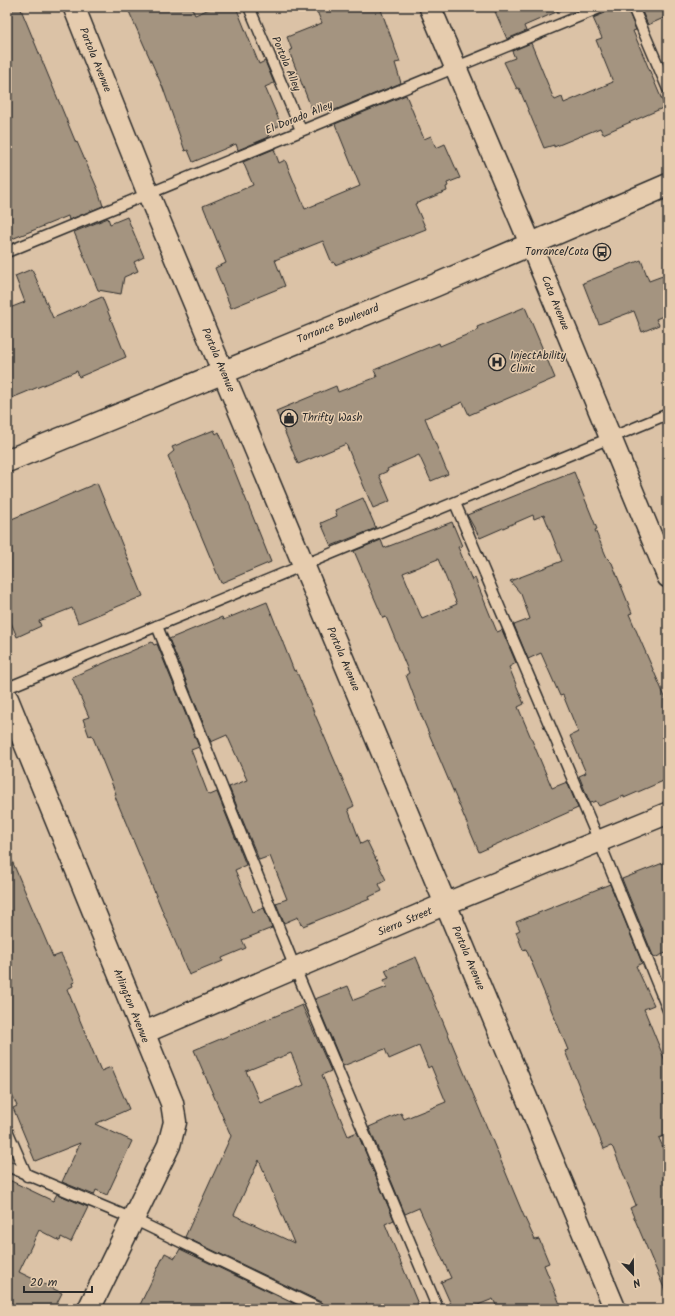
<svg xmlns="http://www.w3.org/2000/svg" width="675" height="1316" viewBox="0 0 675 1316" font-family="Kalam,sans-serif">
	<style>
		.building { fill: #a49480; stroke: #2b2b2b; fill-rule: evenodd }
		.lines { fill: none; stroke-linecap: round; stroke-linejoin: round }
		.service-casing { stroke: #2b2b2b; stroke-width: 13 }
		.minor-casing { stroke: #2b2b2b; stroke-width: 24 }
		.tertiary-casing { stroke: #2b2b2b; stroke-width: 25 }
		.primary-casing { stroke: #2b2b2b; stroke-width: 25 }
		.service { stroke: #e6ccae; stroke-width: 10 }
		.minor { stroke: #e6ccae; stroke-width: 21 }
		.tertiary { stroke: #e6ccae; stroke-width: 22 }
		.primary { stroke: #e6ccae; stroke-width: 22 }
		.labels { text-anchor: middle; dominant-baseline: central; stroke-width: 3; stroke-linejoin: round; paint-order: stroke }
		.street-label { font-size: 11px; fill: #2b2b2b; stroke: #e6ccae }
		.poi-label { font-size: 11px; fill: #2b2b2b; stroke: #e6ccae; text-anchor: start }
	</style>
	<rect width="100%" height="100%" fill="#dbc2a6"/>
	<filter id="ink" filterUnits="userSpaceOnUse"><feTurbulence type="fractalNoise" baseFrequency=".025" numOctaves="2"/><feDisplacementMap in="SourceGraphic" scale="8" xChannelSelector="R" yChannelSelector="G"/><feConvolveMatrix kernelMatrix="1 2 1 2 8 2 1 2 1" color-interpolation-filters="sRGB"/></filter>
	<g filter="url(#ink)">
		<g class="building">
			<path d="M7,7H20L76,143L77,142L98,190L103,206L69,220L68,216L7,241Z"/>
			<path d="M127,7H191L195,15L214,7H236L259,64L265,61L274,83L265,87L281,125L267,131L269,137L238,150L236,144L193,162L188,150L185,151L163,88Z"/>
			<path d="M315,7H380L400,62L395,63L401,83L330,112L326,104L312,110L289,51L292,50L287,37L322,23Z"/>
			<path d="M493,7H568L524,26L526,31L507,39Z"/>
			<path d="M608,7H627L636,30L633,31L665,107L603,134L600,128L554,147V145L544,148L519,88L517,89L504,62L515,58L512,51L531,43L553,97L555,100L562,97L564,103L613,82L596,40L602,38L593,18L605,13Z"/>
			<path d="M640,7H668V16L648,25Z"/>
			<path d="M406,95L424,139L431,136L436,148L445,144L460,178L447,183L448,186L446,187L447,191L415,204L426,229L335,265L334,262L332,263L323,241L275,260L285,286L231,308L215,268L226,263L203,206L253,185L243,162L274,149L279,163L285,160L305,209L360,186L335,124Z"/>
			<path d="M127,217L144,257L134,262L138,271L124,277L121,294L98,290L74,232L108,218L110,224Z"/>
			<path d="M641,260L649,281L668,274V314L656,319L659,325L642,332L634,311L599,324L583,283Z"/>
			<path d="M32,269L53,318L102,297L126,357L79,377L77,371L7,400V309L25,302L15,276Z"/>
			<path d="M525,307L555,378L469,415L463,402L425,418L448,474L431,481L419,455L387,469L388,471L379,475L390,501L373,508L346,444L298,464L276,411L336,386L338,392L377,377L374,370L439,343L440,346L478,330L477,327Z"/>
			<path d="M214,430L216,434L219,432L271,562L221,583L168,456L174,451L172,447Z"/>
			<path d="M574,472L597,529L595,530L607,558L612,563L632,613L629,614L668,704V779L624,798V796L599,806L596,801L590,803L579,776L586,773L570,736L578,732L563,695L560,696L541,653L528,659L514,625L530,619L521,594L510,581L562,561L544,515L534,519L533,515L480,538L467,515Z"/>
			<path d="M97,483L143,596L78,623L72,608L39,621L41,626L17,637L7,613V521Z"/>
			<path d="M363,498L376,528L331,546L321,523L337,516L335,510Z"/>
			<path d="M452,522L462,546L458,547L472,580L475,578L497,632L502,630L516,663L509,667L524,704L518,707L552,788L567,782L578,808L479,852L419,710L406,675L409,673L386,617L383,618L354,551L381,540L384,548ZM438,559L457,604L422,619L403,573Z"/>
			<path d="M267,602L294,671L296,670L354,806L348,809L361,844L367,841L386,880L379,884L382,891L369,897L370,899L303,926L302,924L301,925L298,917L284,923L276,903L287,899L270,856L259,860L229,787L247,780L227,735L211,742L169,639L222,617L223,620Z"/>
			<path d="M152,642L154,645L157,644L199,747L191,750L208,794L210,795L217,792L246,865L235,870L253,912L264,908L272,928L242,940L246,948L222,958L223,961L189,975L114,794H116L92,735L89,736L83,719L89,717L72,677Z"/>
			<path d="M7,849L53,957L61,954L75,982L72,983L73,986L67,989L101,1071L111,1067L129,1109L95,1124L132,1141L107,1195L96,1190L94,1195L62,1182L80,1143L35,1161L13,1108L17,1106L7,1084Z"/>
			<path d="M668,861V952L654,958L622,879Z"/>
			<path d="M610,884L642,963L636,966L654,1005L644,1009L668,1068V1134L659,1138L668,1159L667,1295L630,1208L636,1205L613,1148L611,1146L604,1149L565,1051L568,1050L566,1045L526,949L523,950L516,932L520,930L516,922Z"/>
			<path d="M416,957L523,1214L535,1240L539,1239L549,1263L544,1265L562,1309H498L493,1299L468,1309H453L441,1282L451,1278L419,1208L405,1214L369,1127L401,1113L404,1119L446,1102L431,1066L428,1068L419,1046L389,1059L385,1049L343,1066L315,999L348,986L354,1000L387,987L384,980L389,978L385,970Z"/>
			<path d="M302,1005L331,1071L322,1075L348,1136L357,1132L394,1220L385,1224L420,1309H326L323,1303L185,1237L231,1136L194,1050ZM291,1053L304,1085L260,1103L246,1071ZM259,1160L294,1243L234,1215Z"/>
			<path d="M7,1179L53,1201L57,1194L88,1207L71,1242L61,1237L60,1241L39,1230L19,1272L62,1293L54,1309H7Z"/>
			<path d="M180,1249L305,1309H138L165,1253L175,1258Z"/>
		</g>
		<g class="lines">
			<defs>
				<g id="service">
					<path d="M249,7L301,130"/>
					<path d="M633,7L668,89"/>
					<path d="M7,252L602,7"/>
					<path d="M455,503L599,841L668,1010"/>
					<path d="M157,626L295,968L438,1309"/>
					<path d="M7,688L668,414"/>
					<path d="M7,1130L27,1176"/>
					<path d="M7,1166L133,1219L320,1309"/>
				</g>
				<g id="minor">
					<path d="M74,7L148,193L615,1309"/>
					<path d="M430,7L531,245L668,577"/>
					<path d="M143,1033L445,904L668,813"/>
				</g>
				<path id="tertiary" d="M7,699L172,1103L175,1122L169,1145L89,1309"/>
				<path id="primary" d="M7,461L436,285L668,185"/>
			</defs>
			<use href="#service" class="service-casing"/>
			<use href="#minor" class="minor-casing"/>
			<use href="#tertiary" class="tertiary-casing"/>
			<use href="#primary" class="primary-casing"/>
			<use href="#service" class="service"/>
			<use href="#minor" class="minor"/>
			<use href="#tertiary" class="tertiary"/>
			<use href="#primary" class="primary"/>
		</g>
	</g>
	<defs>
		<symbol id="bus-ring" viewBox="-11 -11 22 22"><circle r="9.5" fill="#e6ccae" stroke="#2b2b2b" stroke-width="1.5"/><path d="M-5-6H5V4H4V6H2V4H-2V6H-4V4H-5ZM-3.5-4V0h7V-4ZM-3.5 1.2v1.5H-2V1.2ZM2 1.2v1.5H3.5V1.2Z" fill="#2b2b2b"/></symbol>
		<symbol id="hospital-ring" viewBox="-11 -11 22 22"><circle r="9.5" fill="#e6ccae" stroke="#2b2b2b" stroke-width="1.5"/><path d="M-5-5h3v3.5h4V-5h3V5h-3V1.5h-4V5h-3Z" fill="#2b2b2b"/></symbol>
		<symbol id="shop-ring" viewBox="-11 -11 22 22"><circle r="9.5" fill="#e6ccae" stroke="#2b2b2b" stroke-width="1.5"/><path d="M-5-2.5h2.3a2.7 3.5 0 0 1 5.4 0H5L5.5 6h-11ZM-1.5-2.5h3a1.5 2.3 0 0 0-3 0Z" fill="#2b2b2b"/></symbol>
	</defs>
	<g fill-rule="evenodd">
		<use href="#bus-ring" x="592" y="242" width="20" height="20"/>
		<use href="#hospital-ring" x="487" y="352" width="20" height="20"/>
		<use href="#shop-ring" x="279" y="408" width="20" height="20"/>
	</g>
	<g class="labels">
		<g class="street-label">
			<text transform="translate(95 60) rotate(68)">Portola Avenue</text>
			<text transform="translate(286 64) rotate(67)">Portola Alley</text>
			<text transform="translate(299 118) rotate(-22)">El Dorado Alley</text>
			<text transform="translate(555 303) rotate(68)">Cota Avenue</text>
			<text transform="translate(338 324) rotate(-22)">Torrance Boulevard</text>
			<text transform="translate(218 360) rotate(67)">Portola Avenue</text>
			<text transform="translate(343 659) rotate(67)">Portola Avenue</text>
			<text transform="translate(405 922) rotate(-23)">Sierra Street</text>
			<text transform="translate(468 958) rotate(67)">Portola Avenue</text>
			<text transform="translate(131 1006) rotate(68)">Arlington Avenue</text>
		</g>
		<g class="poi-label">
			<text x="589" y="252" text-anchor="end">Torrance/Cota</text>
			<text x="510" y="356">InjectAbility<tspan x="510" dy="13">Clinic</tspan></text>
			<text x="302" y="418">Thrifty Wash</text>
		</g>
	</g>
	<rect width="675" height="1316" fill="none" stroke="#e6ccae" stroke-width="24"/>
	<rect x="12" y="12" width="651" height="1292" fill="none" stroke="#2b2b2b" stroke-width="1.5" filter="url(#ink)"/>
	<g transform="translate(633 1274) rotate(158)" stroke="#e6ccae" stroke-width="3" paint-order="stroke">
	<path d="M0-3L7 15L0 10L-7 15Z" fill="#2b2b2b"/>
	<text y="-6" font-size="11" font-weight="bold" text-anchor="middle" fill="#2b2b2b">N</text>
	</g>
	<path d="M24 1286v6h68v-6" fill="none" stroke="#2b2b2b" stroke-width="2"/>
	<text x="30" y="1286" font-size="12" fill="#2b2b2b" stroke="#e6ccae" stroke-width="3" paint-order="stroke">20 m</text>
</svg>
